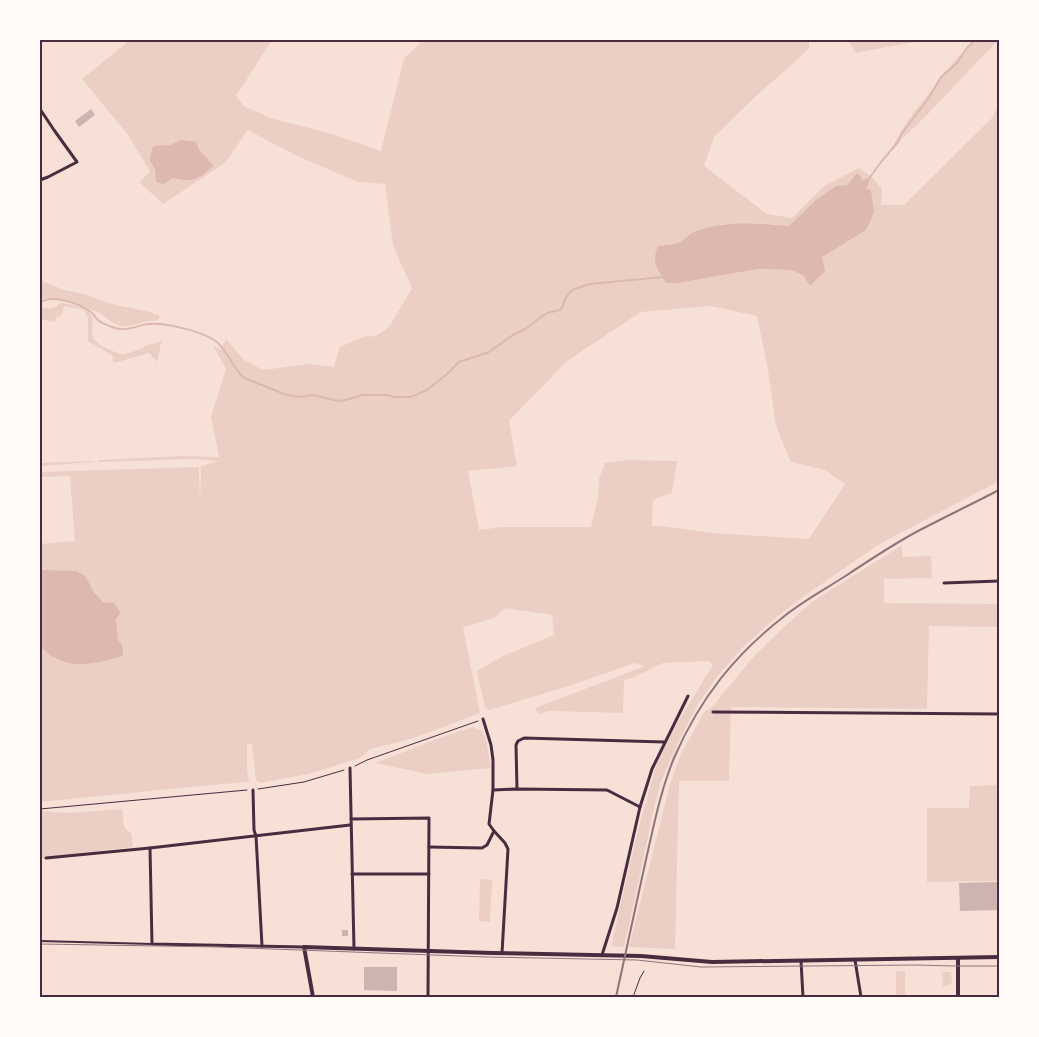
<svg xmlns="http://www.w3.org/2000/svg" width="1039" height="1037" viewBox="0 0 1039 1037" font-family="'Fira Sans',sans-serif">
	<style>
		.green { fill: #ebcfc5; fill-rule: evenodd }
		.water { fill: #dcb8b0 }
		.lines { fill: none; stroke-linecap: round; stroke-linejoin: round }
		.stream { stroke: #dcb8b0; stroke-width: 2 }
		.building { fill: #ccb4b1 }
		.path { stroke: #4a2c40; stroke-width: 1 }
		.pedestrian { stroke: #4a2c40; stroke-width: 2 }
		.minor { stroke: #4a2c40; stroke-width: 3 }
		.tertiary { stroke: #4a2c40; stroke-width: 4 }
		.tram { stroke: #8f747c; stroke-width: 1 }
		.rail { stroke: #8f747c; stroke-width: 2 }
		.neatline { fill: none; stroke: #4a2c40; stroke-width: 2 }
	</style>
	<rect width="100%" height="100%" fill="#f7e1d7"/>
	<g class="green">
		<path d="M130,40H272L236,96L244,106L270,118L329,133L381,151L404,59L423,40H809V49L756,96L714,137L704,166L767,214L792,218L824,186L859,168L873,178L882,189L881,205H904L993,117L999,101V481L878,545L810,592L778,616L743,647L717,677L698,704L678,743L660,784L651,821L638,885L624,947L611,946L639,826L657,763L675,727L713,665L709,661L663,663L632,678L624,680L623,713L548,711L539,715L535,708L645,666L634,663L572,685L489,710L485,707L477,671L501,657L554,635L552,615L505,608L494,618L463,627L480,713L411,739L370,749L360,758L308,774L260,783L256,780L252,744H247V768L249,782L211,785L40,802V645L55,659L118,640L116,619L121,613C101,601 96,597 85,576L44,570L40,571V544L75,541L70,476L40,477V472L199,467L200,504L201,466L218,461L195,459L98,462L99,460L178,456L219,457L211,417L226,369L213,346L221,350L226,339L244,360L263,370L309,364L334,367L340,347L368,335L374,337L389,327L412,288L393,246L385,184L358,182L295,155L248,130L225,163L163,204L139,182L150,172L128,135L82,79ZM857,173L862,180L866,188L828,252L821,257L810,286L803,275L791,270L758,269L678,283L658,246C665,245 675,245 680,242C686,238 690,233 696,231C726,220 758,222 789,226L847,185ZM711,306L757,316L768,370L776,426L791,462L825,470L845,484L809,539L713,533L661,526H652L653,500L672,493L677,461L628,460L605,463L599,479L598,497L591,527H502L479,530L468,471L517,466L509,421L567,361L641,312Z"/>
		<path d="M848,40H928L898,45L856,53Z"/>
		<path d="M974,40H998L925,117L891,149L908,120L952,64Z"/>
		<path d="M40,280L64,290L84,294L115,305L146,311L158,315L160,318L157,321C145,319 134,327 122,326C112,325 107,317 99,313C81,305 60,294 40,300Z"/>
		<path d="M60,303C70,303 91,308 93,319C93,325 91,333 94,339C97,345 117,354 124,354C132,353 139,349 146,346C151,344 156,343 161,341L162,339L157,362L149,353L114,363L112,355L88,341V318L84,310L64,306L61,317L57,316L55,322L40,319V307C51,309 52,311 60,303Z"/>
		<path d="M94,461L92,462L40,466V463Z"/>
		<path d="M902,545V557L931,556L932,578L884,579V603L999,604V627L929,626L927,709L731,707L729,781H679L675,949L629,947L670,784L681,754L704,712L712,707L754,656L786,625L813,601Z"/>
		<path d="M473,727L482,731L486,739L491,768L427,774L375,763L442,737Z"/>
		<path d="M999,785V881L927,882V808H969L970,786Z"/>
		<path d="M122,809L124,827L132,835L133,847L46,857L40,859V811L67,813Z"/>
		<path d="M480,879L492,880L490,922L479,921Z"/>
		<rect x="896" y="971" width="9" height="26"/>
		<path d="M942,972H951L952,983L943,987Z"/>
	</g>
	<g class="water">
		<path d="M181,140L196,142L199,150L214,166C196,179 197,183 173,178L163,184L156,182L155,170L150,160L152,148L155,146L170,145Z"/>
		<path d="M857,173L859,174L862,180L866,179L868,180L869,183L866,188L871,190L874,212L866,230L822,257L825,271L810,286L803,275L791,270L758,269L678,283H666C657,267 651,264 658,246C665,245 674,245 680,242C686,238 690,233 696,231C726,220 758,223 789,226L816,200L836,186L847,185Z"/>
		<path d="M44,570L76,571L85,576L94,592L103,602L114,603L121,613L116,619L118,640L122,645L123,656C101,662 78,669 57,659C51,657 46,651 41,647L40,571Z"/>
	</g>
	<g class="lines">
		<g class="stream">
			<path d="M868,180L881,162L898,142L902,133L928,99L941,77L957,63L966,49L975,40"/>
			<path d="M40,302C44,301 47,299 51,299C62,298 82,305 91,312C94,314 95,318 98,320C102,324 110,326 115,328C127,332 137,325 149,324C164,322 206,332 218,343C227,352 232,364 240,374L244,378L252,381L287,395L300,397L313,395L338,401L345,400L363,395H386L395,397H411L427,390L446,375L459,362L489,352L513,335L527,328L541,317L547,313L560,310L562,308L565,299L569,293L574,289L590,284L663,277"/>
		</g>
	</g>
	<g class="building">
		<path d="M91,109L95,115L79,127L75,121Z"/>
		<path d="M998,882L999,910L960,911L959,883Z"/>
		<rect x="342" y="930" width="6" height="6"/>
		<path d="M364,967H397V991L364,990Z"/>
	</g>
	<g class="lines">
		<g class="path">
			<path d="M355,766L367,760L478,721"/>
			<path d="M258,789L304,782L344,770"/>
			<path d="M40,809L247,790"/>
			<path d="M633,997L640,978L644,971"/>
		</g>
		<path class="pedestrian" d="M40,941L152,944"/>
		<g class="minor">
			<path d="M40,109L54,130L77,162L48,177L40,180"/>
			<path d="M944,583L999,581"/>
			<path d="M713,712L999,714"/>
			<path d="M483,719L491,745L493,760V790L489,824L494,831L505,843L508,849L502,953"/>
			<path d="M350,768L354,949"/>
			<path d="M517,789L516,745L518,741L524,738L664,742"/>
			<path d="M253,790L254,830L256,836L262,946"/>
			<path d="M493,790L517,789L607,790L640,807"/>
			<path d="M351,819L429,818L428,997"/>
			<path d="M429,847L482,848L487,845L494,831"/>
			<path d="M150,848L152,944L304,947"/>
			<path d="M46,858L150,848L350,825"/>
			<path d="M352,874H429"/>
			<path d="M602,955L617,908L640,807L652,769L688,696"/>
			<path d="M855,960L861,997"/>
			<path d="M801,961L803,997"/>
		</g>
		<g class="tertiary">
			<path d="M958,959V997"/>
			<path d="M313,997L304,947L492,953L641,956L712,962L999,957"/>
		</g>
		<path class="tram" d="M40,944L218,947L487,957L637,960L701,967L917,965L953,966H999"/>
		<path class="rail" d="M616,997C626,953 635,908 645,864C653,829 660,792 674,758C700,698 735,654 787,614C805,600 825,589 844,577C868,561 892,545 918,531C945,517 972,504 999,490"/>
	</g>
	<rect width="1039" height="1037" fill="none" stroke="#fffaf5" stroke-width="82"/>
	<rect x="41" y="41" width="957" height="955" class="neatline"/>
</svg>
